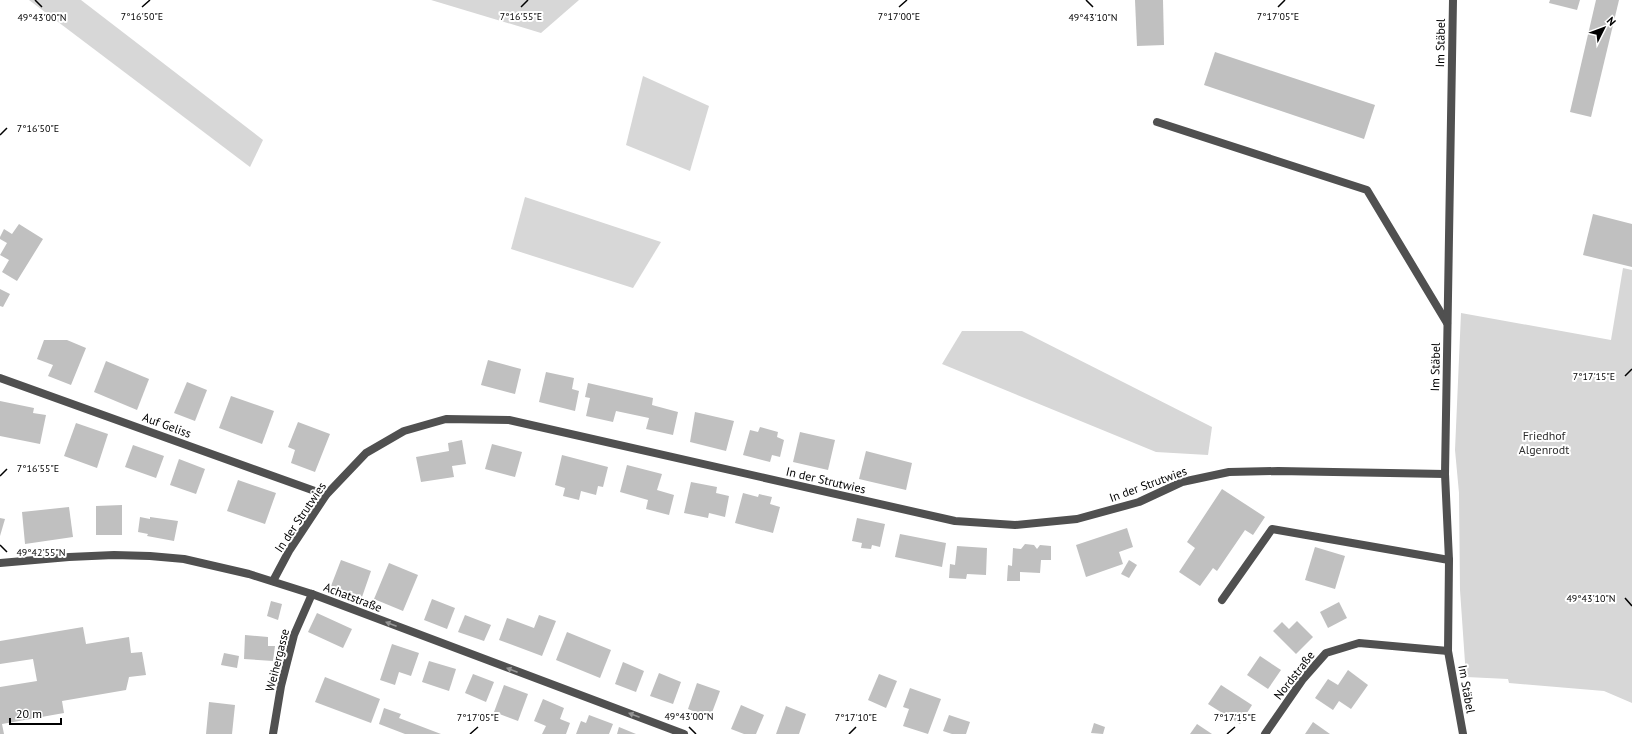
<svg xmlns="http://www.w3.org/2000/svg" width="1632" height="734" viewBox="0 0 1632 734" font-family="'PT Sans',sans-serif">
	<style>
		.green { fill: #d7d7d7 }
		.building { fill: #c0c0c0 }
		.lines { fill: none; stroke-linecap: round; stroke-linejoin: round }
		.service { stroke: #505050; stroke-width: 8 }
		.minor { stroke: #505050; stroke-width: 8 }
		.oneway { fill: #969696 }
		.ticks { fill: none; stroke: #000; stroke-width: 1.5 }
		.labels { text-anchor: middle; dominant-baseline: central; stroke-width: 4; stroke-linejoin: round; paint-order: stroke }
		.street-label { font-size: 12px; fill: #000; stroke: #fff }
		.park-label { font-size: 12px; fill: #2e2e2e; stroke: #fff }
		.ticks-label { font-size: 10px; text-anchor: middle; fill: #000; stroke: #fff; stroke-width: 4; stroke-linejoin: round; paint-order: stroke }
	</style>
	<rect width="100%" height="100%" fill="#fff"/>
	<g class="green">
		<path d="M29,0H81L263,140L250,167Z"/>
		<path d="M431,0H579L541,33Z"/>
		<path d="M643,76L709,106L690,171L626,145Z"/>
		<path d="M525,197L661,242L633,288L511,249Z"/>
		<path d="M1623,268L1632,270V703L1604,691L1509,683L1508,679L1466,677L1460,590L1459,493L1455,450L1461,313L1611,340Z"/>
		<path d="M962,331H1022L1212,427L1208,455L1156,452L942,364Z"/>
	</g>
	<g class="building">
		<path d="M1135,0H1163L1164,45L1137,46Z"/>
		<path d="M1550,0H1580L1577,10L1549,3Z"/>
		<path d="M1596,0H1619L1591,117L1570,112Z"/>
		<path d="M1215,52L1375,105L1364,139L1204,85Z"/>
		<path d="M1593,214L1632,224V267L1583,255Z"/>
		<path d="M19,224L43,239L17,281L2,272L9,260L0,255L7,243L0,239V237L4,229L12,234Z"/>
		<path d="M0,289L10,294L3,307L0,306Z"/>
		<path d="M44,340H67L86,348L71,385L48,376L53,365L37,359Z"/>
		<path d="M488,360L521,369L515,394L481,385Z"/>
		<path d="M106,361L149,379L137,410L94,392Z"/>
		<path d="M546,372L574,378L572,389L579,391L575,411L539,402Z"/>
		<path d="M187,382L207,390L195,421L174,413Z"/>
		<path d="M588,383L653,398L652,405L678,412L673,435L646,429L649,418L616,411L613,422L586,416L590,398L585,397Z"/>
		<path d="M231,396L274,411L262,444L219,428Z"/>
		<path d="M0,401L34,408L33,413L46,415L40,444L0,436Z"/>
		<path d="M695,412L734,421L726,451L690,442Z"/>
		<path d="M298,422L330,434L315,472L291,463L295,450L288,447Z"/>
		<path d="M76,423L108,434L97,468L64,456Z"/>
		<path d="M760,427L778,432L777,437L784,440L780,457L772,455L770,462L743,455L750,430L758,432Z"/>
		<path d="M800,432L835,440L828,470L793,462Z"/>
		<path d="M462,440L466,464L452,466L454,477L421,482L416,457L449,451L448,443Z"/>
		<path d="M492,444L522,452L515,477L485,469Z"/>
		<path d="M133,445L164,456L156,478L125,467Z"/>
		<path d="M866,451L912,463L906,490L859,479Z"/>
		<path d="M562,455L608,467L603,487L598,486L596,495L581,491L579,500L563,496L565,488L555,485Z"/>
		<path d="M179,459L205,469L196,494L170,485Z"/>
		<path d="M627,465L662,474L657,490L674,495L669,515L646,509L648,500L620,492Z"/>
		<path d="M238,480L276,493L265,524L227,511Z"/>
		<path d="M691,482L717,487L716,493L729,496L725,517L709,513L708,518L684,513Z"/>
		<path d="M1222,489L1265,517L1253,535L1245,530L1217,571L1213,568L1200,586L1179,572L1195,548L1187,542Z"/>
		<path d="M743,493L758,497L759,494L772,497L770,504L780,507L773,533L735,523Z"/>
		<path d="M122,505V535H96V506Z"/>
		<path d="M69,507L73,537L25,544L22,512Z"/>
		<path d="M140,517L150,519V517L178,521L174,541L147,536L148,534L138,532Z"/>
		<path d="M0,518L5,519L0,536Z"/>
		<path d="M857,518L885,524L880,547L872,545L871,549L861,548L862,543L852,541Z"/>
		<path d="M1127,528L1133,547L1119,552L1123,564L1086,577L1076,545Z"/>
		<path d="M900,534L946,543L942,567L895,557Z"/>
		<path d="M1025,544L1034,545L1037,549L1040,545L1051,546V560H1041L1040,573L1020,572V581H1007L1008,565L1012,566L1013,548L1021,549Z"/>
		<path d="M957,546L987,548L986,575L967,574L966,579L949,578L950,564L955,565Z"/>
		<path d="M1315,547L1345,556L1335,589L1305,580Z"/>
		<path d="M341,560L371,571L362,597L331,586Z"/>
		<path d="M1129,560L1137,565L1129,578L1121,574Z"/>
		<path d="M389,563L418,575L403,611L374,599Z"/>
		<path d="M432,599L455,608L447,629L424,620Z"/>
		<path d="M271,601L282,604L278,620L267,616Z"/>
		<path d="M1339,602L1347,618L1328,628L1320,612Z"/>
		<path d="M317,613L352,629L343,648L308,632Z"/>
		<path d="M465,615L491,625L484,641L458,632Z"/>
		<path d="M539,615L556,621L542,656L499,640L507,618L534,628Z"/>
		<path d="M1297,621L1313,637L1296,654L1273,631L1282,622L1289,629Z"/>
		<path d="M83,627L86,644L129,637L131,653L142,652L146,675L129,677L126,690L62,701L64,713L2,724L4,734H0V687L37,681L33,659L0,664V641Z"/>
		<path d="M567,632L611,650L600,678L556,660Z"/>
		<path d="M245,635L268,637V646H275L273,661L244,659Z"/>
		<path d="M392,644L419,653L411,676L399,672L395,685L380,680Z"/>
		<path d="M224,653L239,656L237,668L221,665Z"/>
		<path d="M1260,656L1281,670L1268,689L1247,675Z"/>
		<path d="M429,661L456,669L449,691L422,682Z"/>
		<path d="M623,662L644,671L636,692L615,684Z"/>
		<path d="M1348,670L1368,685L1351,709L1339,701L1333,710L1315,698L1328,679L1338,685Z"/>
		<path d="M659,673L681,682L673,704L650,696Z"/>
		<path d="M473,674L494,682L486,702L465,693Z"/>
		<path d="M879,674L897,681L886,708L868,700Z"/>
		<path d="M325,677L380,699L371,723L315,702Z"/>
		<path d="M697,683L720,691L710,718L688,709Z"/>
		<path d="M504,685L528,694L518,721L494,712Z"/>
		<path d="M1221,685L1252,705L1240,724L1208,704Z"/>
		<path d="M910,688L941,699L928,734L903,726L909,709L903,707Z"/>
		<path d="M543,699L564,708L560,719L570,723L566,734H542L546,726L534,721Z"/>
		<path d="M209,702L235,705L232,734H206Z"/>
		<path d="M741,705L764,715L756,734H744L731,729Z"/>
		<path d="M786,706L806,714L799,734H776Z"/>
		<path d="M384,708L401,714L399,718L441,734H405L379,724Z"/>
		<path d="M589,715L613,724L609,734H576L581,721L586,723Z"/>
		<path d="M949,715L970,722L966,734H952L943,731Z"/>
		<path d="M1313,722L1330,734H1305Z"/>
		<path d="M1094,723L1105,727L1103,734L1091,733Z"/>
		<path d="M1197,724L1212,734H1190Z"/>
		<path d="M619,727L636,734H617Z"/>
	</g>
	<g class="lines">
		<g class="service">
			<path d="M1157,122L1367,190L1447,323"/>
			<path d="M1222,600L1272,529L1449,560"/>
		</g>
		<g class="minor">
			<path d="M1453,0L1445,474L1449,560L1448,651L1463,734"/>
			<path d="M0,378L326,495"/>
			<path d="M0,563L69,557L114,555L150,556L184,559L249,574L312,594L684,734"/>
			<path d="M273,581L289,551L326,495L366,453L404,431L446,419L509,420L955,521L1015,525L1077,519L1139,502L1182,482L1229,472L1278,471L1445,474"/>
			<path d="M273,734L281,686L294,635L312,594"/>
			<path d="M1265,734L1303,679L1326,653L1359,643L1448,651"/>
		</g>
	</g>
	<defs><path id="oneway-solid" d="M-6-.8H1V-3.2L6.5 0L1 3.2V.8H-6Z"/></defs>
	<g class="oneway">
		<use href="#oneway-solid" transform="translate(391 624) rotate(-159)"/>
		<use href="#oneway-solid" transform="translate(512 670) rotate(-159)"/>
		<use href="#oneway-solid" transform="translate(634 715) rotate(-159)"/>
	</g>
	<path class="ticks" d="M35,0L42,7M1086,0L1093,7M142,7L150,0M521,7L528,0M899,7L907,0M1278,7L1285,0M0,135L7,128M1625,376L1632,369M0,476L7,469M0,545L7,552M1625,598L1632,606M689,727L696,734M470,734L478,727M849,734L856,727M1227,734L1235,727"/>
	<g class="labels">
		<g class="street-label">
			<text transform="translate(1440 43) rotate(-89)">Im Stäbel</text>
			<text transform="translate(1435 367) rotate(-89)">Im Stäbel</text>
			<text transform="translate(167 425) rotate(20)">Auf Geliss</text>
			<text transform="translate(826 480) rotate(13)">In der Strutwies</text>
			<text transform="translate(1148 484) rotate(-20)">In der Strutwies</text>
			<text transform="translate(300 517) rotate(-56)">In der Strutwies</text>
			<text transform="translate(353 597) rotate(21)">Achatstraße</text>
			<text transform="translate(277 660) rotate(-76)">Weihergasse</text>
			<text transform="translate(1294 675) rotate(-52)">Nordstraße</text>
			<text transform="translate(1467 689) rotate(80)">Im Stäbel</text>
		</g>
		<g class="park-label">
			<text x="1544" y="435">Friedhof<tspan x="1544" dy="14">Algenrodt</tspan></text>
		</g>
	</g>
	<g class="ticks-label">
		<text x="521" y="20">7°16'55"E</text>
		<text x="142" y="20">7°16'50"E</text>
		<text x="899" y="20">7°17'00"E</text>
		<text x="1278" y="20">7°17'05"E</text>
		<text x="42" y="21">49°43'00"N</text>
		<text x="1093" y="21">49°43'10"N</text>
		<text x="38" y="132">7°16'50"E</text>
		<text x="1594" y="380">7°17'15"E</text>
		<text x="38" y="472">7°16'55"E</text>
		<text x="41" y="556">49°42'55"N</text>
		<text x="1591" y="602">49°43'10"N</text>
		<text x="689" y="720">49°43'00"N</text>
		<text x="478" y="721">7°17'05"E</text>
		<text x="856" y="721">7°17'10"E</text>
		<text x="1235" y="721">7°17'15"E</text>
	</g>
	<g transform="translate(1604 28) rotate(48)" stroke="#ffffff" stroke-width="3" paint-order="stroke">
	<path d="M0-3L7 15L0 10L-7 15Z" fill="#000000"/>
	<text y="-6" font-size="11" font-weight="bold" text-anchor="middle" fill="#000000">N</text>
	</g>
	<path d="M10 718v6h51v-6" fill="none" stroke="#000000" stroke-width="2"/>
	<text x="16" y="718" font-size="12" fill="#000000" stroke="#ffffff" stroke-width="3" paint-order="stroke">20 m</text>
</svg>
